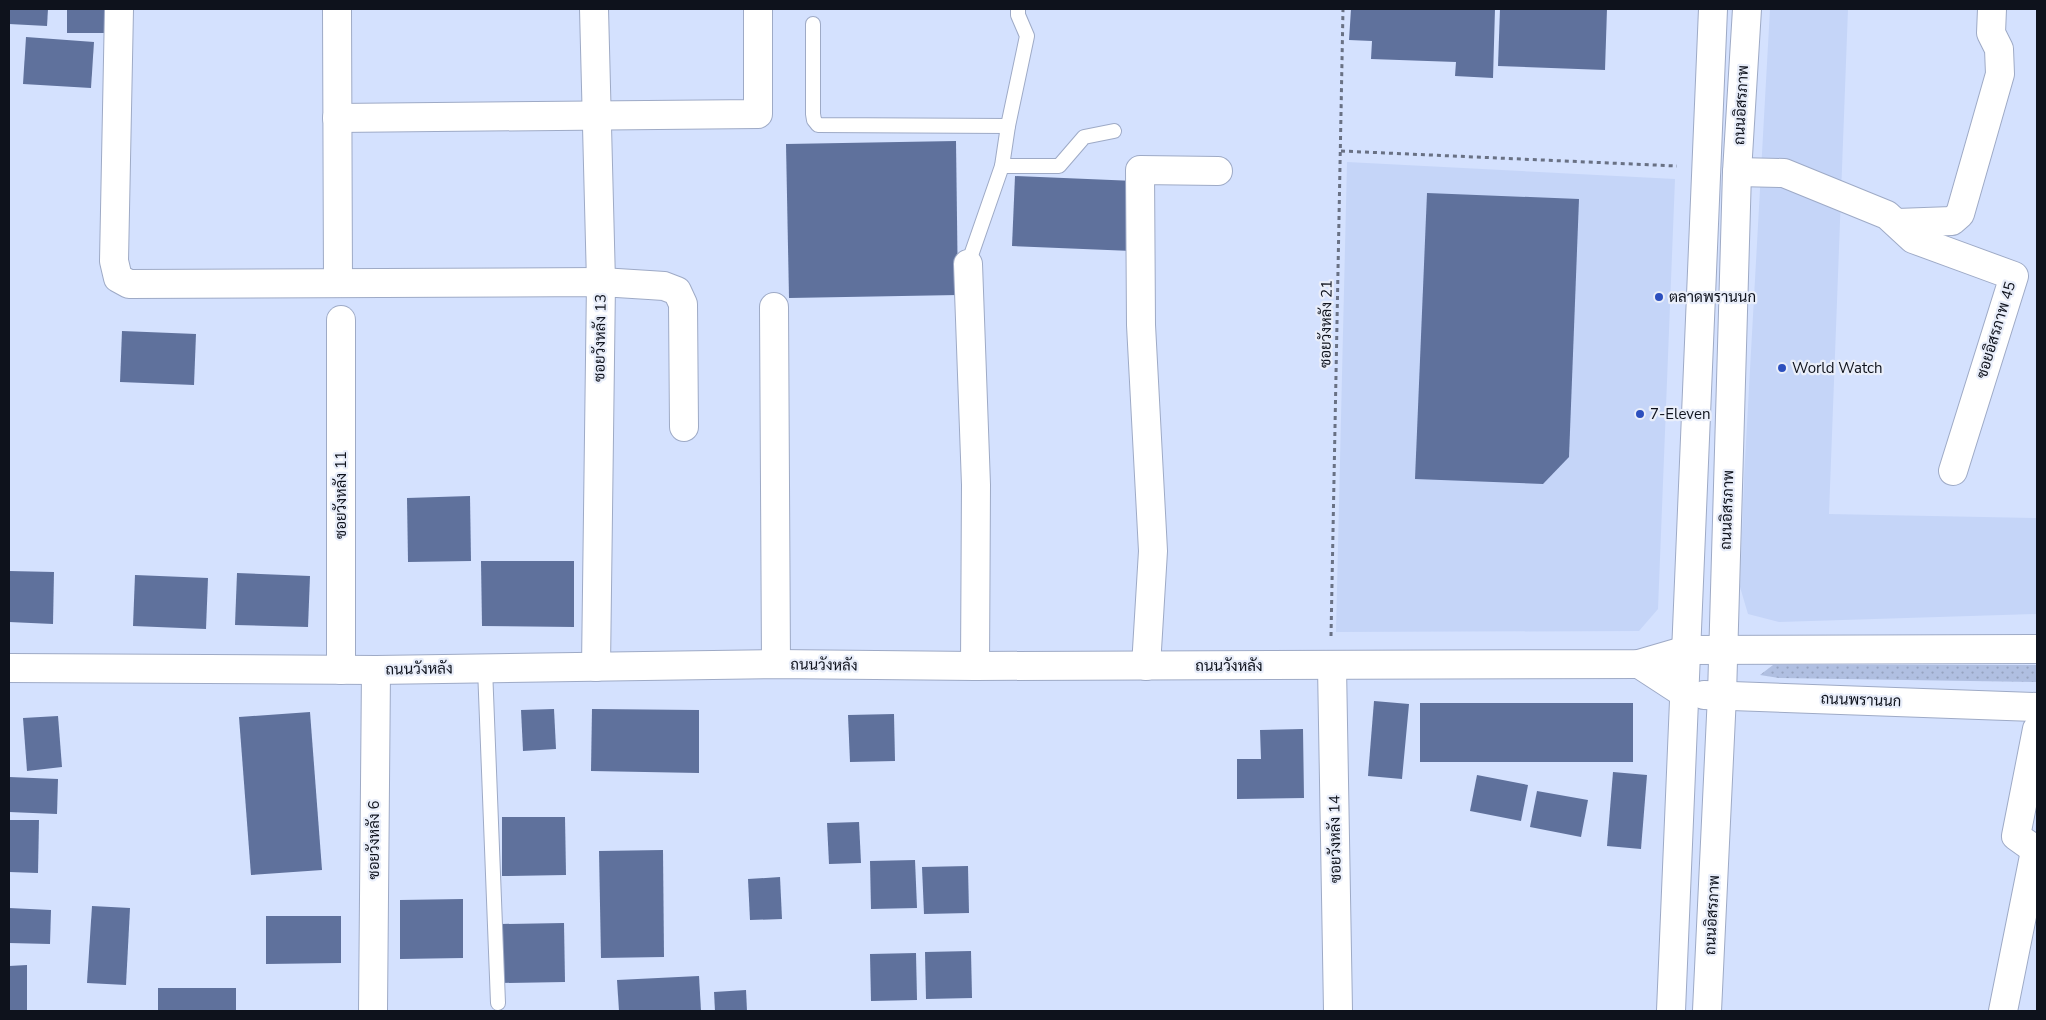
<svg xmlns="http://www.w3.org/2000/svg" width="2046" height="1020" viewBox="0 0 2046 1020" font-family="'Nunito Sans',Sarabun,sans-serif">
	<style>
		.built { fill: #c5d5f8 }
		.grass { fill: url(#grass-dots) }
		.building { fill: #5f719c }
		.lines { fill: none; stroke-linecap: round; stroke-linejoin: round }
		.service-casing { stroke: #9eaac6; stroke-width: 16 }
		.minor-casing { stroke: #9eaac6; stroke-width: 30 }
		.secondary-casing { stroke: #9eaac6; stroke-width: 30 }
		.path { stroke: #697184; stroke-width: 3; stroke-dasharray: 4 4; stroke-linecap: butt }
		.service { stroke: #fff; stroke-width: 14 }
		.minor { stroke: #fff; stroke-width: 28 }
		.secondary { stroke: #fff; stroke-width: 28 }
		.poi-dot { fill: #2c4fbe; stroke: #e9eefa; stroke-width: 2 }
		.labels { text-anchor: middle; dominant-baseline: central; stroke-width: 4.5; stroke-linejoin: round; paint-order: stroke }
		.street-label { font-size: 15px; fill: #0e121c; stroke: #e9eefa }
		.poi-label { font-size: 15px; fill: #0e121c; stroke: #e9eefa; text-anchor: start }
	</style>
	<defs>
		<pattern id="grass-dots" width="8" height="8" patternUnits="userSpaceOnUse" patternTransform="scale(1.25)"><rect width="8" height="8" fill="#b0bfe1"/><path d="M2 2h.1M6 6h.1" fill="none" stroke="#96a3c0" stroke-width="1.8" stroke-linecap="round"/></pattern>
	</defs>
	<rect width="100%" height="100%" fill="#d4e1fe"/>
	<g class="built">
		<path d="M1770,9H1848L1829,514L2037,518V614L1779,622L1748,614L1740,587L1744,478Z"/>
		<path d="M1347,162L1675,179L1658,609L1639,631L1336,632Z"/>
	</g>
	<path class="grass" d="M1773,665H2037V682L1779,678L1760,675Z"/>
	<g class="building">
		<path d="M9,9H48L47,26L9,24Z"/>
		<rect x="67" y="9" width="38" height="24"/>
		<path d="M1351,9H1495L1493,78L1455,76L1456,62L1371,59L1372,41L1349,40Z"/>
		<path d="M1500,9H1607L1605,70L1498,66Z"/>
		<path d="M26,37L94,42L91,88L23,84Z"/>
		<path d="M956,141L958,295L789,298L786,144Z"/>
		<path d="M1015,176L1135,181L1132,251L1012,246Z"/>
		<path d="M1427,193L1579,199L1569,457L1543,484L1415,479Z"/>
		<path d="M122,331L196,334L194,385L120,382Z"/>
		<path d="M470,496L471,561L408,562L407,498Z"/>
		<path d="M481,561H574V627L482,626Z"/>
		<path d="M9,571L54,572L53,624L9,622Z"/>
		<path d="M237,573L310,576L308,627L235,625Z"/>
		<path d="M135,575L208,578L206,629L133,626Z"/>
		<path d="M1374,701L1409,704L1402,779L1368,776Z"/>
		<rect x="1420" y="703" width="213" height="59"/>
		<path d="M554,709L556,749L523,751L521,710Z"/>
		<path d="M592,709L699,710V773L591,771Z"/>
		<path d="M310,712L322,870L251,875L239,717Z"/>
		<path d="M894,714L895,761L850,762L848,715Z"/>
		<path d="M58,716L62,767L27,771L23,718Z"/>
		<path d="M1303,729L1304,798L1237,799V759H1261L1260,730Z"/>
		<path d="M1613,772L1647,775L1641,849L1607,846Z"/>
		<path d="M1477,775L1528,785L1521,821L1470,811Z"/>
		<path d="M9,777L58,779L57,814L9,812Z"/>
		<path d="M1537,791L1588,800L1581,837L1530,827Z"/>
		<path d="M502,817H565L566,875L502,876Z"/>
		<path d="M9,820H39L38,873L9,872Z"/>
		<path d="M859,822L861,863L829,864L827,823Z"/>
		<path d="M663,850L664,957L601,958L599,851Z"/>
		<path d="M915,860L917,908L871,909L870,861Z"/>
		<path d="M968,866L969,913L924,914L922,867Z"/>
		<path d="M780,877L782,919L750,920L748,879Z"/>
		<path d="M463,899V958L400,959V900Z"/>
		<path d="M92,906L130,908L126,985L87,983Z"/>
		<path d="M9,908L51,910L50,944L9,943Z"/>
		<path d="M266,916H341V963L266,964Z"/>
		<path d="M564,923L565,982L502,983L501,924Z"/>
		<path d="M971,951L972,998L926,999L925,952Z"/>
		<path d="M916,953L917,1000L871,1001L870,954Z"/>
		<path d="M27,965V1011H9V966Z"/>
		<path d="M699,976L701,1011H619L617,980Z"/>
		<rect x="158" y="988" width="78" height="23"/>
		<path d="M746,990L747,1011H715L714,992Z"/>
	</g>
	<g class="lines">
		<defs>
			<g id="service">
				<path d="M813,24V114L814,120L818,125L1008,126"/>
				<path d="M1002,166L1008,126L1027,36L1018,15V9"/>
				<path d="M968,264L1002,166H1059L1084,137L1114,131"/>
				<path d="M485,668L498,1003"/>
			</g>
			<g id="minor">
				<path d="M119,9L114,261L118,278L129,284L601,282L649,285L664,286L677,291L683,304L684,427"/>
				<path d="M337,9L338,283"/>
				<path d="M594,9L601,282L596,667"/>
				<path d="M337,118L758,114V9"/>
				<path d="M1737,172L1784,173L1887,215L1913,239L2014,276L1953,471"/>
				<path d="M1897,223L1952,221L1960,214L2000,74L1999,49L1991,33L1992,9"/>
				<path d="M968,264L976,485L975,666"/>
				<path d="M774,307L776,664"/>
				<path d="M1146,666L1153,551L1141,325L1140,170L1218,171"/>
				<path d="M1332,666L1338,1011"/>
				<path d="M341,670V320"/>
				<path d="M2037,729L2016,836L2037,851"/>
				<path d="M373,1011L376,670"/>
				<path d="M2003,1011L2035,851"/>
			</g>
			<g id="secondary">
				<path d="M1639,664L1685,694"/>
				<path d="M9,668L376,670L776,664L975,666L1639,664L1687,650L2037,649"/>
				<path d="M1704,695L2037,707"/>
				<path d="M1671,1011L1713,9"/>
				<path d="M1707,1011L1722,695L1737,172L1747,9"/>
			</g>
		</defs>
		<use href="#service" class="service-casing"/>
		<use href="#minor" class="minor-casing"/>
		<use href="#secondary" class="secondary-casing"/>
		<g class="path">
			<path d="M1341,151L1677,166"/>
			<path d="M1331,636L1343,9"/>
		</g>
		<use href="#service" class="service"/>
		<use href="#minor" class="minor"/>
		<use href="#secondary" class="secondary"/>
	</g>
	<g class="poi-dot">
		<circle cx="1659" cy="297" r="5"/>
		<circle cx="1782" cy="368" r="5"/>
		<circle cx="1640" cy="414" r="5"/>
	</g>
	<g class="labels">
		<g class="street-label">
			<text transform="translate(1741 105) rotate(-87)">ถนนอิสรภาพ</text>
			<text transform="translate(1326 324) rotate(-89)">ซอยวังหลัง 21</text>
			<text transform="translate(1996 330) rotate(-73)">ซอยอิสรภาพ 45</text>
			<text transform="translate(600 338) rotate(-89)">ซอยวังหลัง 13</text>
			<text transform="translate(341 495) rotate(-90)">ซอยวังหลัง 11</text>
			<text transform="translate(1727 510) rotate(-88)">ถนนอิสรภาพ</text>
			<text transform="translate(824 665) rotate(1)">ถนนวังหลัง</text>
			<text x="1229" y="666">ถนนวังหลัง</text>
			<text transform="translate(419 669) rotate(-1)">ถนนวังหลัง</text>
			<text transform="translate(1861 700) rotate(2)">ถนนพรานนก</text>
			<text transform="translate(1335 839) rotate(-91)">ซอยวังหลัง 14</text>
			<text transform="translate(374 840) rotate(-90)">ซอยวังหลัง 6</text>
			<text transform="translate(1712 915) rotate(-87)">ถนนอิสรภาพ</text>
		</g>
		<g class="poi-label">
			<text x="1669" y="297">ตลาดพรานนก</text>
			<text x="1792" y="368">World Watch</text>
			<text x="1650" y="414">7-Eleven</text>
		</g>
	</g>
	<rect width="2046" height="1020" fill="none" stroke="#0e121c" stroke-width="20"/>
</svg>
